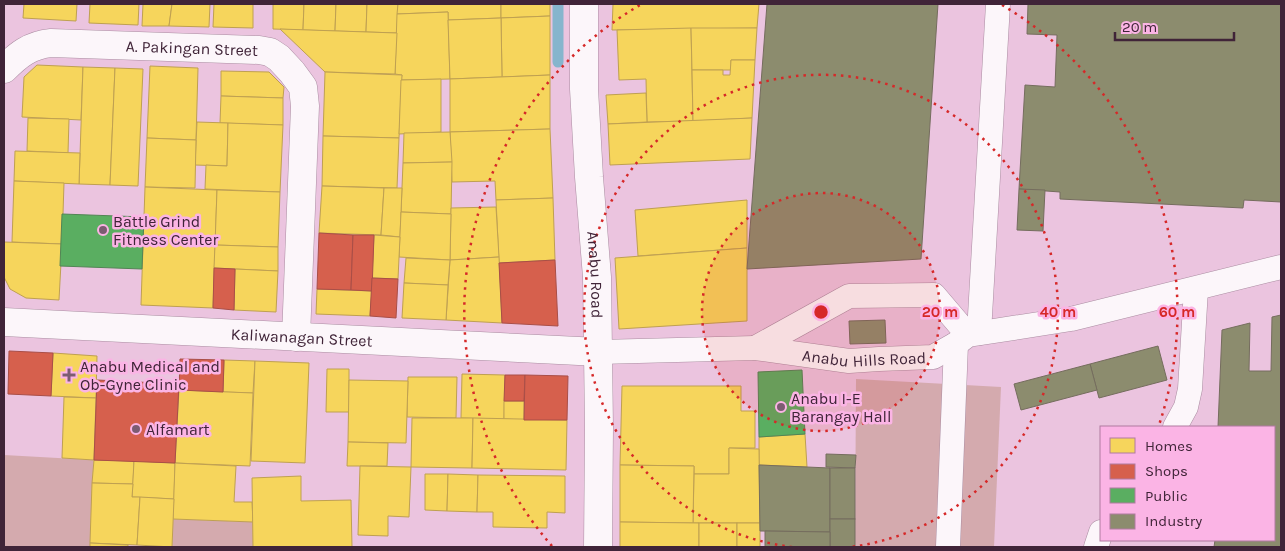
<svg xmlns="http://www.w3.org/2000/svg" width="1285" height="551" viewBox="0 0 1285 551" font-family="Karla,sans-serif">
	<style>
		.green { fill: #d4aaae }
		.homes { fill: #f6d55c; stroke: #bfa051 }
		.shops { fill: #d6604d; stroke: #a94e47 }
		.public { fill: #5aae61; stroke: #528555 }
		.industry { fill: #8c8c6e; stroke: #756d5e }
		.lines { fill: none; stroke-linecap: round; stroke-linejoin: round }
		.stream { stroke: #86b5cd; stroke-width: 11 }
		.service-casing { stroke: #aa8ca1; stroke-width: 25 }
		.minor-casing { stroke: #aa8ca1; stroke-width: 29 }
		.tertiary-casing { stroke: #aa8ca1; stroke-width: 29 }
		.service { stroke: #fcf6fa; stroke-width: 24 }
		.minor { stroke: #fcf6fa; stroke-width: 28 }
		.tertiary { stroke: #fcf6fa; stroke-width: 28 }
		.ring { fill: none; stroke: #d62828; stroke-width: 2.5; stroke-dasharray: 2.5 5 }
		.poi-dot { fill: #7c5c72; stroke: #fbb4e5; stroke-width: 2 }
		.labels { text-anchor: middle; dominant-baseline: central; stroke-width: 5; stroke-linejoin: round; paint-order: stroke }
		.street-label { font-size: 16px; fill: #402438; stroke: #fbb4e5 }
		.poi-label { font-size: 16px; fill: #402438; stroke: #fbb4e5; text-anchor: start }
		.centre { fill: #d62828; stroke: #fbb4e5; stroke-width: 2.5 }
		.ring-label { font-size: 15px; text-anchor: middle; font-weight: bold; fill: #d62828; stroke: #fbb4e5; stroke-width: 5; stroke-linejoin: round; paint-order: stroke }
	</style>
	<rect width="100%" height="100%" fill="#ebc4df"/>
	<g class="green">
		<path d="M856,379L1001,387L994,547H855Z"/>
		<path d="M4,455L94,460L90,547H4Z"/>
		<path d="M173,519L253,522V547H172Z"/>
	</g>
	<g class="homes">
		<path d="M24,4H77L76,21L23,18Z"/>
		<path d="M90,4H139L138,25L89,23Z"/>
		<path d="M143,4H172L169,26H142Z"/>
		<path d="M172,4H210L209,27L169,26Z"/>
		<path d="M214,4H253V28L213,27Z"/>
		<path d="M273,4H304L303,30L273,29Z"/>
		<path d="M304,4H336L335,31L303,30Z"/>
		<path d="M336,4H367L366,32L335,31Z"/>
		<path d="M367,4H398L397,33L366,32Z"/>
		<path d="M398,4H501V18L448,20V12L397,14Z"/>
		<path d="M501,4H550V16L501,18Z"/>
		<path d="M613,4H759L757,28L612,30Z"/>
		<path d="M448,12L450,79L401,80L402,75L395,74L397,14Z"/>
		<path d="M550,16V75L502,77L501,18Z"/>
		<path d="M501,18L502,77L450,79L448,20Z"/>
		<path d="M691,28L693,121L647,122L646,79L619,80L617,30Z"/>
		<path d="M691,28H757L755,60H731V70H692Z"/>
		<path d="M280,29L397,33L395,74L325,72Z"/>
		<path d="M731,60H755L752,118L693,121L692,70H723V75H730Z"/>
		<path d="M37,65L83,67L81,120L22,117L24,77Z"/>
		<path d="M150,66L198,68L196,140L147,138Z"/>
		<path d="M83,67L115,68L110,185L79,184Z"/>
		<path d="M115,68L143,69L138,186L110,185Z"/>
		<path d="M221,71L269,72L284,87L283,98L221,96Z"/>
		<path d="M325,72L402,75L399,138L323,136Z"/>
		<path d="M550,75V129L450,132V79Z"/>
		<path d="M441,79V132L399,134L401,80Z"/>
		<path d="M646,93L647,122L608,124L606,95Z"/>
		<path d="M221,96L283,98V125L220,123Z"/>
		<path d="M28,118L69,119L68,153L27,151Z"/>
		<path d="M752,118L750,159L610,165L608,124Z"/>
		<path d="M197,122L228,123L227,166L195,165Z"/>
		<path d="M228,123L283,125L280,192L205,189L206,165L227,166Z"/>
		<path d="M550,129L553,198L496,200L495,181L452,182L450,132Z"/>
		<path d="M450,132L452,162L403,163L404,133Z"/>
		<path d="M323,136L399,138L397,188L322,186Z"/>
		<path d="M147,138L196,140L195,188L145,187Z"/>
		<path d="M15,151L80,153L79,184L14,181Z"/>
		<path d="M452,162L451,214L401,212L403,163Z"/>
		<path d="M14,181L64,183L62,244L12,242Z"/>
		<path d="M322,186L384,188L381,235L319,233Z"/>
		<path d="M145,187L217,190L213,308L141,305Z"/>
		<path d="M384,188H402L400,237L381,235Z"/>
		<path d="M217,190L280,192L278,247L215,245Z"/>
		<path d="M553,198L555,260L499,263L496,200Z"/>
		<path d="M747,200V248L638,256L635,210Z"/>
		<path d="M496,207L499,257L450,260L451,208Z"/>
		<path d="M401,212L451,214L450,260L399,257Z"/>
		<path d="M374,235L400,237L398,279L372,278Z"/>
		<path d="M4,242L62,244L59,300L26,298L10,289L4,277Z"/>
		<path d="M215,245L278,247V271L214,268Z"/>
		<path d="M747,248V321L619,329L615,258Z"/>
		<path d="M499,257L502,323L446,320L450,260Z"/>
		<path d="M406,258L450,260L448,285L404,283Z"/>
		<path d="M235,269L278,271L276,312L234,310Z"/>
		<path d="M404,283L448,285L446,320L402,318Z"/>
		<path d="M317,289L372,291L370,316L316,314Z"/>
		<path d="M53,353L97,356L96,398L51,396Z"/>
		<path d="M224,360L255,361L253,393L223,392Z"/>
		<path d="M255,361L309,363L305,463L251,461Z"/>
		<path d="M327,369H349V412H326Z"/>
		<path d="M462,374L505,375L504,419L461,418Z"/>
		<path d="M408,377H457L456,418L407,417Z"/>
		<path d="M349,380L408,381L406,443L348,442Z"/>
		<path d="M622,386H741V411H755V448H729V474H694V466L620,465Z"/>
		<path d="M179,390L253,393L250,466L175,463Z"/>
		<path d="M64,397L96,398L94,460L62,458Z"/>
		<path d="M504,401H524V420L504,419Z"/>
		<path d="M412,418H473L472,468L411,467Z"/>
		<path d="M473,418L567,420L566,470L472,468Z"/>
		<path d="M805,434L807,467L759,465V437Z"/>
		<path d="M348,442L388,443L387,466H347Z"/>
		<path d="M729,448L759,449L760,523H693L694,474H729Z"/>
		<path d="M94,460L134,461L133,484L92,483Z"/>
		<path d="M134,461L175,463L174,499L132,497Z"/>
		<path d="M175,463L236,466L234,502H252L253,522L173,519Z"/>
		<path d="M620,465L694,466L693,523L620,522Z"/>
		<path d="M360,466L411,467L409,517L388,516V536L358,535Z"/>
		<path d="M425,474H448L447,511L425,510Z"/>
		<path d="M448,474L478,475L477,512L447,511Z"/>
		<path d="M478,475L565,476V513L547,512V528L493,527V512H477Z"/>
		<path d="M301,476V501L351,500L352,547H253L252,478Z"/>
		<path d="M92,483L133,484L132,497H140L137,545L90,543Z"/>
		<path d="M140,497L174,499L172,547L137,545Z"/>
		<path d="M620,522L699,523V547H620Z"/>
		<rect x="699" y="523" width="38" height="24"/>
		<rect x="737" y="523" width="23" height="24"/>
		<path d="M90,543L128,545V547H90Z"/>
	</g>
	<g class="shops">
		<path d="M319,233L353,235L351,290L317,289Z"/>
		<path d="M353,235H374L372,291L351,290Z"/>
		<path d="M555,260L558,326L502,323L499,263Z"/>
		<path d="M214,268L235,269L234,310L213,308Z"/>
		<path d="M372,278L398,279L396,318L370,316Z"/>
		<path d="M9,351L53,353L51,396L8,394Z"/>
		<path d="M180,359L224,360L223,392L179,390Z"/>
		<path d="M505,375H525L524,401H504Z"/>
		<path d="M525,375L568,376L567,420H524Z"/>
		<path d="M97,380L179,384L175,463L94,460Z"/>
	</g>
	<g class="public">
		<path d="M62,214L144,217L142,269L60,266Z"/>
		<path d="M802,370L805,434L759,437L758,372Z"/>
	</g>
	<g class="industry">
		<path d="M767,4H938L921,259L747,269Z"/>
		<path d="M1028,4H1281V202L1244,200L1243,208L1060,199V192L1019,189L1025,85L1055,87L1057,35L1027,34Z"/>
		<path d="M1019,189L1045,190L1043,231L1017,230Z"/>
		<path d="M1281,315V547H1214L1215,540H1274V427H1218L1222,330L1250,323L1249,371H1271L1272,317Z"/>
		<path d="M885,320L886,343L850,344L849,321Z"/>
		<path d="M1158,346L1167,380L1099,398L1090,364Z"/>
		<path d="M1090,364L1097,390L1021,410L1014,384Z"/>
		<path d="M826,454L856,455L855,468L826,467Z"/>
		<path d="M759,465L830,468V532L760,531Z"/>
		<rect x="830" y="468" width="25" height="51"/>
		<rect x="830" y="519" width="25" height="28"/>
		<path d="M765,531L830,532V547H765Z"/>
	</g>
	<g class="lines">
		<path class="stream" d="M558,4V62"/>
		<defs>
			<g id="service">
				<path d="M979,333L998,4"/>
				<path d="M755,348L849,296L934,295L968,335"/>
				<path id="s1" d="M599,352L755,348L849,361L879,359L933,357L956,344L968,335L1071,319L1281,267"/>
				<path d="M1175,427L1186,407L1190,389L1196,289"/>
				<path d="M948,547L956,344"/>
				<path d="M1096,547L1101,532"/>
			</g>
			<g id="minor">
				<path id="s2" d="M4,69C18,55 30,45 51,43L259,50L270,52L279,58L292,72L303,87L305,106L296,337"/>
			</g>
			<g id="tertiary">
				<path id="s3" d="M584,4V89L589,177L597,277L599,428L598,547"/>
				<path id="s4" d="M4,322L599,352"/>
			</g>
		</defs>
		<use href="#service" class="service-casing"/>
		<use href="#minor" class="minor-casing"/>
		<use href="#tertiary" class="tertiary-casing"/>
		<use href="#service" class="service"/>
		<use href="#minor" class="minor"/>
		<use href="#tertiary" class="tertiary"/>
	</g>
	<circle cx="821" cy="312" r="119" fill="#d62828" fill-opacity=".12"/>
	<g class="ring">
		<circle cx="821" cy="312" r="119"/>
		<path d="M792 547A237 237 0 1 1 850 547"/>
		<path d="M552 546A356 356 0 0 1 640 5M1002 5A356 356 0 0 1 1159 425"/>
	</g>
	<g class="poi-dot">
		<circle cx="103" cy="230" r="5"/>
		<path d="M66.5 367.5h5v5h5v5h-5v5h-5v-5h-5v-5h5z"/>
		<circle cx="781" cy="407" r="5"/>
		<circle cx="136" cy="429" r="5"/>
	</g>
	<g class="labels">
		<g class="street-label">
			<text stroke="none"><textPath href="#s2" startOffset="196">A. Pakingan Street</textPath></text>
			<text stroke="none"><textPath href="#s3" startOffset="271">Anabu Road</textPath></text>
			<text stroke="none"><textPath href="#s4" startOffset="298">Kaliwanagan Street</textPath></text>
			<text stroke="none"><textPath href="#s1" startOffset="266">Anabu Hills Road</textPath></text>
		</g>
		<g class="poi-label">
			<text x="113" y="221">Battle Grind<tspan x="113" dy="18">Fitness Center</tspan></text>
			<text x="80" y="366">Anabu Medical and<tspan x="80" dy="18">Ob-Gyne Clinic</tspan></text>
			<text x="791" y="398">Anabu I-E<tspan x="791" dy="18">Barangay Hall</tspan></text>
			<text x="146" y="429">Alfamart</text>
		</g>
	</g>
	<circle cx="821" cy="312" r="8" class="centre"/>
	<g class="ring-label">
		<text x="940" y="317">20 m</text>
		<text x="1058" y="317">40 m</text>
		<text x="1177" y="317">60 m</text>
	</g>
	<rect width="1285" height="551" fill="none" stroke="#402438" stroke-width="10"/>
	<rect x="1100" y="426" width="175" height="115" fill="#fbb4e5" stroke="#b07aa0"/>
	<rect x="1110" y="438" width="25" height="15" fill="#f6d55c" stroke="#b07aa0"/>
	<text x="1145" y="451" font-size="15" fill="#402438">Homes</text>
	<rect x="1110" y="464" width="25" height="15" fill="#d6604d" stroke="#b07aa0"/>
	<text x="1145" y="476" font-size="15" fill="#402438">Shops</text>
	<rect x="1110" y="488" width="25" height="15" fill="#5aae61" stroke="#b07aa0"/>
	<text x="1145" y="501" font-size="15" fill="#402438">Public</text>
	<rect x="1110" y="514" width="25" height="15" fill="#8c8c6e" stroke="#b07aa0"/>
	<text x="1145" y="526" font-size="15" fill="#402438">Industry</text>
	<path d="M1115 32v8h119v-8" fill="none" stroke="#402438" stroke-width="2.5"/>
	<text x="1122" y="32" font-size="15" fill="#402438" stroke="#fbb4e5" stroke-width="4" paint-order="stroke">20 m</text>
</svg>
